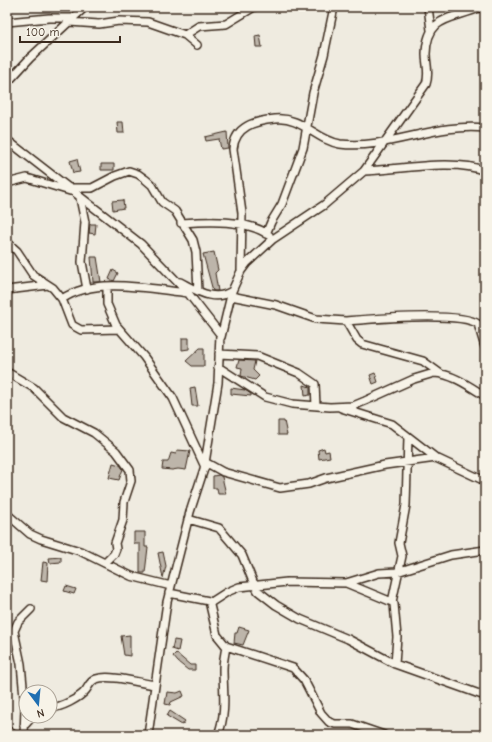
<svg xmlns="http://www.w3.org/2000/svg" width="492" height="742" font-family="'Comic Neue',sans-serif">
	<rect width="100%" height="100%" fill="#efebe0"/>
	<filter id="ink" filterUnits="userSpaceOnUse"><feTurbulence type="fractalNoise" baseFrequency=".025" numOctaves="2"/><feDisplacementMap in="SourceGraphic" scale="8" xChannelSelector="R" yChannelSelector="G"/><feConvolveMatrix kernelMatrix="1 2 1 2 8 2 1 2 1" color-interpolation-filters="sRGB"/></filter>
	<g filter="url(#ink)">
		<path fill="#bdb5aa" stroke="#3b2a1e" d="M260 35 262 47H256L255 36Z
			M117 122H123L124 133H118Z
			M227 132 228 148 221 149 219 139 206 141 205 137Z
			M77 159 80 172 73 173 70 161Z
			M101 164H114V170H101Z
			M123 200 124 208 113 210 112 201Z
			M90 224H96L95 234 89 233Z
			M214 252 218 270 215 273 218 291H213L203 254Z
			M91 257H97L101 282H93Z
			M113 270 118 273 114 281 109 279Z
			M182 338H189V349L182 350Z
			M200 348H204V366H192L186 361Z
			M239 360 255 361 253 370 259 376 255 380 241 376 242 368 237 367Z
			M375 373 378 382 373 384 370 375Z
			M304 385 310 387V395L305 396Z
			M195 387 198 406H192L190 388Z
			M231 388 245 390 251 394V396L231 394Z
			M278 421H284L287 435H278Z
			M324 448 325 452 329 451 330 457 319 459 318 450Z
			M177 450 190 451 186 470 178 469 172 470 162 469 163 462H168L171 453 176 454Z
			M113 463 120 465 123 469 119 480 109 478Z
			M219 475 222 477 226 494H218L217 488H213V476Z
			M134 532H145V547H148L145 573H140V544H134Z
			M163 552 166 566 163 578 158 553Z
			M61 557V562L50 563 49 558Z
			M43 562 48 563 47 581 41 580Z
			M66 586 76 589 74 594 64 591Z
			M239 627 249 630 243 645 234 643 235 633H237Z
			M130 635V656L124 655 121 636Z
			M174 640 180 641 178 651 172 649Z
			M176 653 190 665H195V670H188L178 662 173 656Z
			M182 691 184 696 171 702 170 705 165 704 167 692 177 693Z
			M170 711 185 721 182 725 167 716Z"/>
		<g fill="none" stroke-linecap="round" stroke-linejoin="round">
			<defs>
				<path id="minor" d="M428 7 431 30
					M7 22 49 18H73
					M69 22 99 24 119 21 148 22 185 35 197 45
					M185 35 199 26 226 24 254 7
					M7 83 30 58 85 7
					M7 140 141 244 188 293 220 334 218 383 204 469 190 512 167 602 148 735
					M364 171C396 170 456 158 485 171
					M7 183 27 178 70 191
					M69 188H92L115 176 129 171 138 174 145 179 152 185 162 202 175 211 193 240 196 252 198 291
					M80 198 85 222 82 262 87 289
					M181 223C208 221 246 219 269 235
					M266 234 271 222 282 204 303 148 313 93 324 55 334 7
					M7 242 17 251 33 275 53 288 62 299 72 325 81 330 119 329
					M241 271 242 213 233 149C235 126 255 121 275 119 301 116 316 140 340 144 388 150 437 122 485 128
					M180 282C196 290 214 303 232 291
					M107 287V304L116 325 144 357 173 398 205 467
					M7 290 48 285
					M231 296 276 305 316 319 346 321 357 340 362 344 423 361 441 374
					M62 299C96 276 150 289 188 293
					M346 321C370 319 461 311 478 324L485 347
					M221 337 232 291 241 271 247 263 273 239 324 205 364 171 426 84C430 73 426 65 426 54 427 14 453 20 481 7
					M219 354 257 356 299 373 315 384 316 406
					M218 367 265 397 292 404 330 407 353 406 365 401 414 379 434 373C453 374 469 386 485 396
					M7 372 34 388 63 417 94 433 116 451 130 470 131 481 124 502 123 520 115 543 116 549 114 554 105 563
					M341 408 392 424 436 458 485 481
					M205 462 223 472 280 488 309 484 326 478 385 465 436 458
					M7 514 30 534 41 539 80 551 131 576 171 586
					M188 519 219 528 242 555 254 584 258 591 276 605 300 619 348 639 395 664 485 696
					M346 583 379 573 397 572 451 555 485 550
					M169 593 209 601 217 635 226 646 293 668 304 680 321 713 329 722 335 724H352L384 735
					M392 602 402 556 399 543 406 505 408 437
					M210 603 227 592 239 587 287 582 346 583 392 602 394 604 397 637 395 664
					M50 708C60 708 80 698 86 690 89 686 90 681 96 679 110 674 140 683 155 685
					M24 726 33 716
					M7 730 14 735
					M24 735 25 708 21 664 14 631 18 622 31 609
					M218 735C227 712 223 692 223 669 223 661 225 654 226 646"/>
			</defs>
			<use href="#minor" stroke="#3b2a1e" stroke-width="10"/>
			<use href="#minor" stroke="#f7f3e8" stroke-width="7"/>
		</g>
	</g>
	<rect width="492" height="742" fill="none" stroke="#f7f3e8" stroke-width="24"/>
	<rect x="12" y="12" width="468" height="718" fill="none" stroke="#3b2a1e" stroke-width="1.5" filter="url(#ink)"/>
	<g transform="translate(38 704) rotate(164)"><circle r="19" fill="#f7f3e8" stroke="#aca397"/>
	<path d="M0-3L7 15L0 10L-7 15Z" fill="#1f6fb2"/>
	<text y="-6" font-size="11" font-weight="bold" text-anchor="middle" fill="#3b2a1e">N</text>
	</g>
	<path d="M20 36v6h100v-6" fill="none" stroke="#3b2a1e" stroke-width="2"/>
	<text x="26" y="36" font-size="12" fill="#3b2a1e" stroke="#f7f3e8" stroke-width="3" paint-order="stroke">100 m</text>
</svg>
